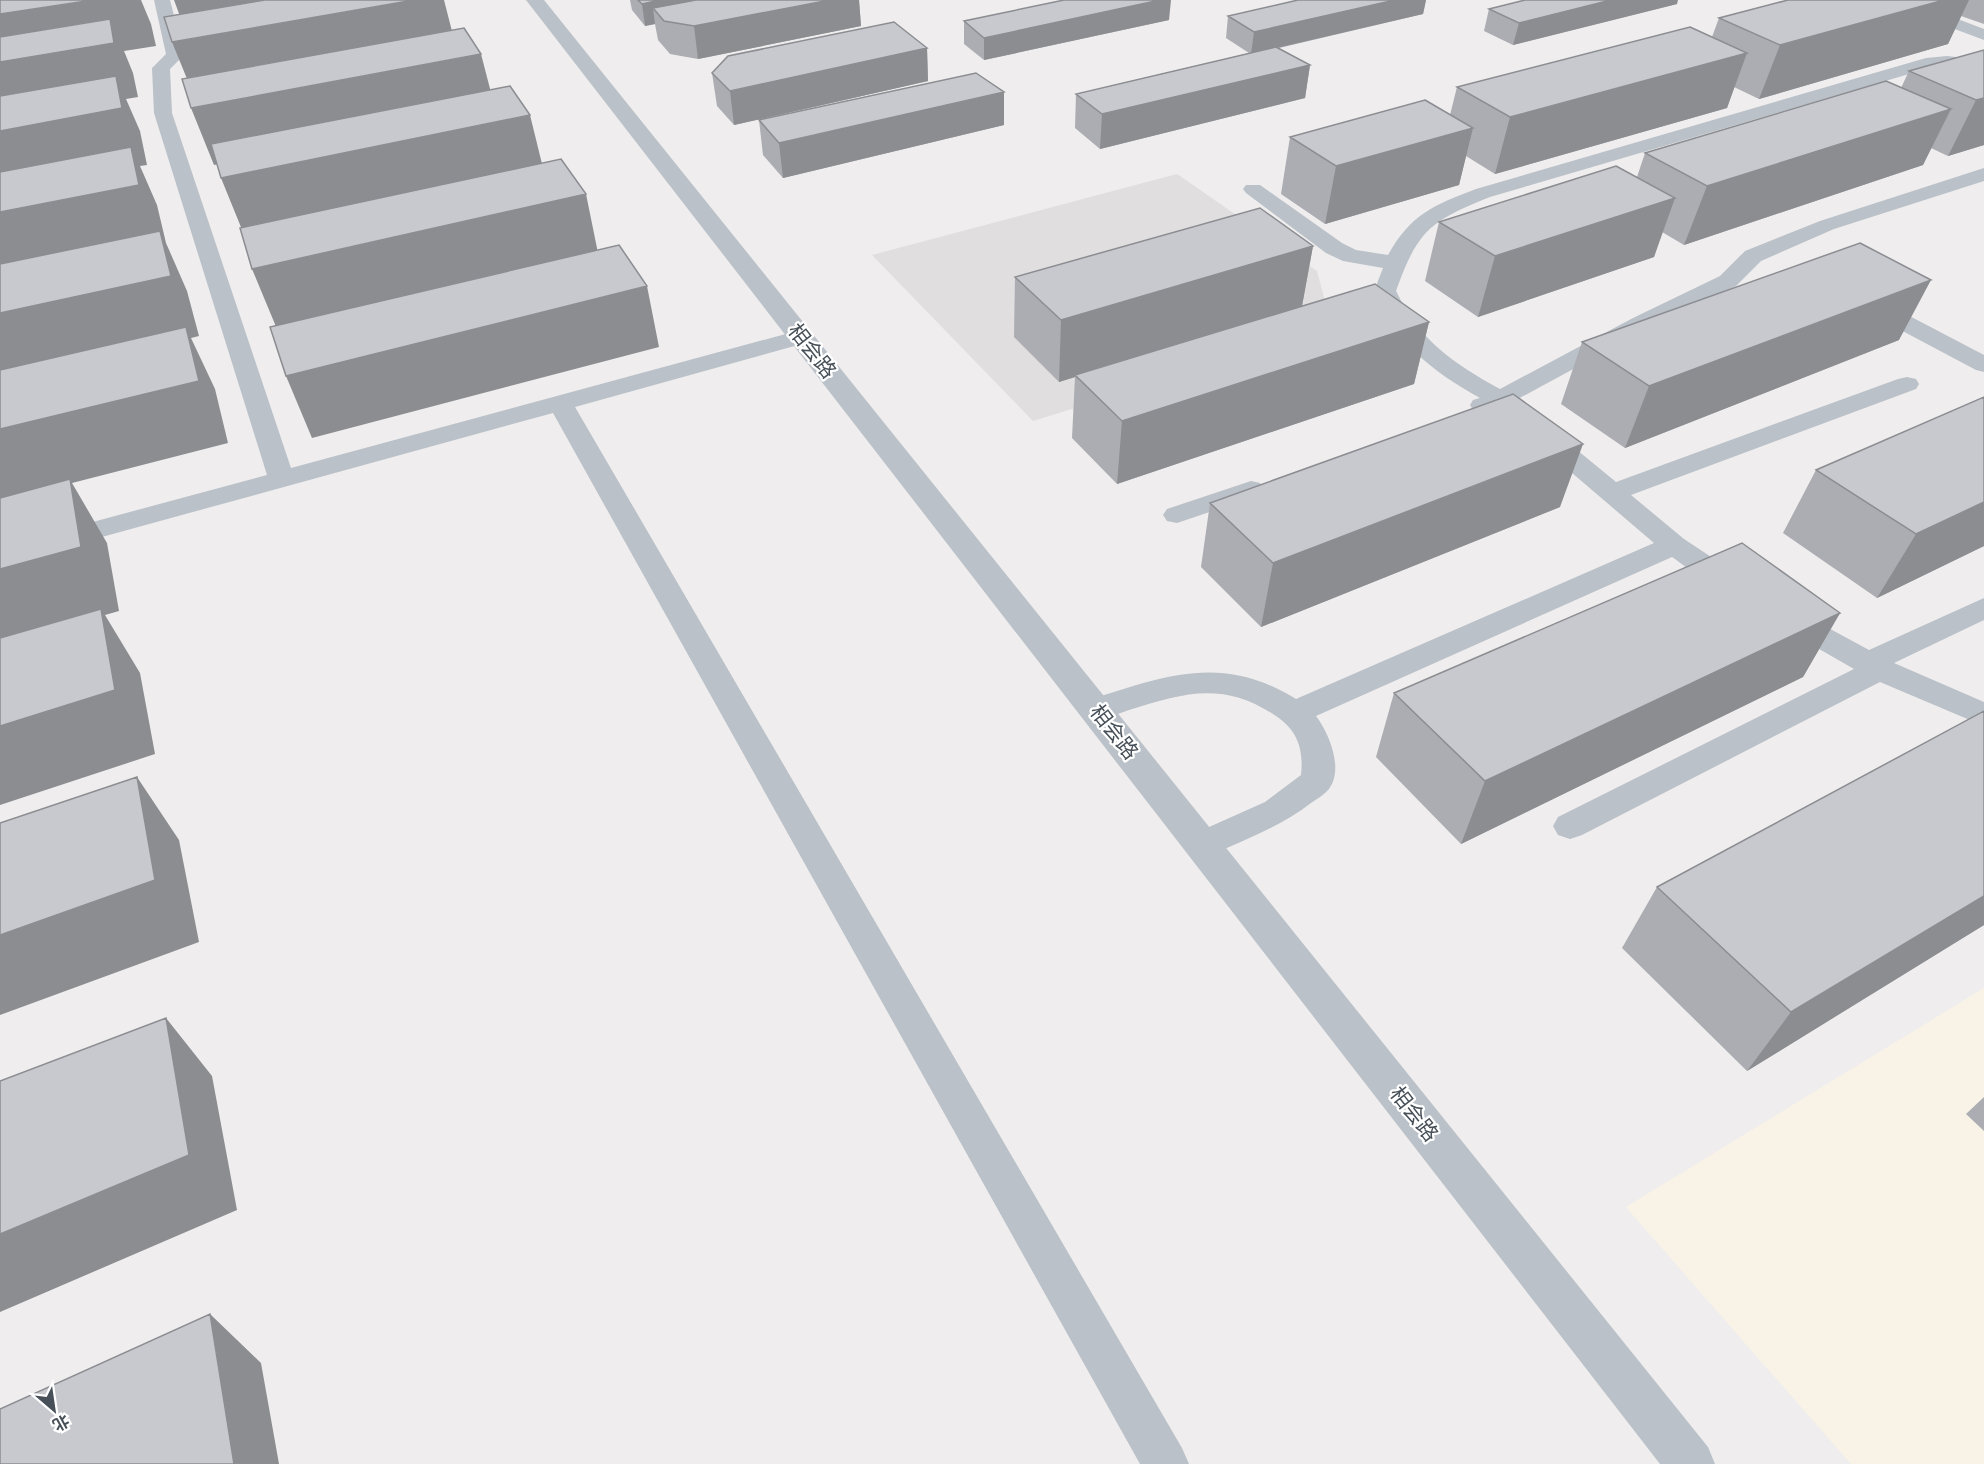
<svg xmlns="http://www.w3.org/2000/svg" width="1984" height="1464" font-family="Jost,'Noto Sans SC',sans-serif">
	<rect width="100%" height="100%" fill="#efeded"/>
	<path fill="#f9f3e7" d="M1984 988V1464H1851L1626 1207Z"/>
	<path fill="#e0dede" d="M1177 174 1317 271 1332 328 1033 421 872 255Z"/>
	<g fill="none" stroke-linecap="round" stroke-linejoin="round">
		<path fill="#bac1c8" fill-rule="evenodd" d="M154 0H170L184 55 170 69 172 113 291 468 793 332 801 330 809 332 813 337 809 342 575 407 1182 1448 1189 1464H1140L553 413 0 565V547L267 475 154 113 152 68 166 54Z
			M1918 4 1984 29V40L1912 13 1910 9 1912 5Z
			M1947 56 1984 60V70L1933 67 1490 197C1431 221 1418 229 1396 291 1420 341 1453 363 1500 389L1633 318 1720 276 1745 251 1820 221 1984 168V181L1834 229 1761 261 1736 286 1649 328 1516 400 1616 482 1898 379 1907 377 1916 379 1919 384 1916 389 1631 495 1684 539 1743 578 1747 585 1743 592C1718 598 1692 570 1672 557L1316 716C1329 733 1344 769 1329 789 1325 794 1317 799 1311 803 1281 826 1247 839 1213 854L1201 858 1189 854 1184 845 1189 836 1265 802 1301 775C1304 748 1297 729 1273 714 1222 681 1183 693 1129 710 1114 715 1100 722 1085 717L1080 709 1085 701C1163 677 1220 652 1296 699L1654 543 1496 408 1482 412 1473 410 1470 405 1473 400 1480 398C1430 370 1398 344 1374 291L1383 268 1343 261 1326 253 1246 193 1243 189 1246 185H1260L1342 243 1356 250 1388 255C1411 214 1434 205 1476 189L1926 58Z
			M1871 298 1879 300 1984 355V372L1976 370 1863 310 1860 305 1863 300Z
			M1251 481 1260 483 1264 489 1260 495 1177 523 1167 521 1163 515 1167 509Z
			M1984 598V620L1894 663 1984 702V726L1880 682 1582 835 1570 839 1558 835 1553 826 1558 817 1854 669 1779 626 1774 619 1779 612 1789 609 1799 612 1869 650Z"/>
		<path fill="#bac1c8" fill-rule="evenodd" d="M526 0H544L1708 1447 1715 1464H1660Z"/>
	</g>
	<path fill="#abadb2" d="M630 0H859L861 26 698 59 670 54 658 40 655 24 645 26 632 10Z
		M1298 0H1426L1423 14 1279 48 1310 65 1305 98 1100 149 1075 128 1076 94 1249 53 1226 38 1228 16Z
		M1788 0H1984V24L1961 16 1948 44 1759 99 1734 87 1727 108 1495 174 1466 156 1459 185 1325 224 1281 194 1290 137 1450 115 1457 87 1712 37 1719 18Z
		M1677 4 1513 45 1484 31 1489 9Z
		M1169 20 984 60 964 44V21Z
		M927 48 928 81 734 125 717 106 712 73Z
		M1984 50V145L1948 156 1931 148 1923 165 1684 245 1662 232 1654 257 1478 317 1425 281 1439 222 1637 177 1645 153 1901 88 1909 71Z
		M1004 92V125L783 178 763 155 759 120Z
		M1313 246 1302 306 1429 322 1414 384 1117 484 1072 438 1075 377 1059 382 1014 337 1015 277Z
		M1899 340 1625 448 1561 404 1582 342Z
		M1816 470 1984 546 1877 598 1783 533Z
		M1210 503 1560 507 1261 627 1201 567Z
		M1840 613 1803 677 1461 844 1376 757 1394 693Z
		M1984 711V925L1747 1071 1622 948 1657 887Z
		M1984 1097V1131L1966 1114Z"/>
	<path fill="#8b8d91" d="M93 0H141L151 24 156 46 124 51 133 73 138 97 126 99 140 131 147 165 140 166 157 205 166 243 187 291 199 336 191 338 215 389 228 443 72 483 107 543 119 611 105 615 140 673 155 754 0 805V14Z
		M174 0H355L188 38Z
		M414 0H444L456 47 194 96 172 42Z
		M660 0H774L665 22 653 8 655 24 645 26 642 4Z
		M830 0H859L861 26 698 59 694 26Z
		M1160 0H1171L1169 20 984 60V38Z
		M1395 0H1426L1423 14 1251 54 1254 32Z
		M1611 0H1678L1677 4 1513 45 1519 23Z
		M1944 0H1969L1948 44 1759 99 1780 45Z
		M927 48 928 81 734 125 730 91Z
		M1747 53 1727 108 1495 174 1510 117Z
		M481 54 495 108 214 165 191 108Z
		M1310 65 1305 98 1100 149 1102 114Z
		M1004 92V125L783 178 779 143Z
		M1984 98V145L1948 156 1976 100Z
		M1951 109 1923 165 1684 245 1707 186Z
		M530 115 544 172 245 237 221 178Z
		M1473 128 1459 185 1325 224 1336 166Z
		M586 194 598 253 277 329 252 269Z
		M1675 198 1654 257 1478 317 1495 256Z
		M1313 246 1302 306 1075 375V377L1059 382 1061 320Z
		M1931 280 1899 340 1625 448 1649 386Z
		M647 286 659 347 312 438 286 376Z
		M1429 322 1414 384 1117 484 1122 421Z
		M1583 444 1560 507 1261 627 1273 563Z
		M1984 502V546L1877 598 1916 534Z
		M1840 613 1803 677 1461 844 1485 781Z
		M137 777 179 840 199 942 0 1015V935Z
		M1984 896V925L1747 1071 1791 1012Z
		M166 1018 212 1076 237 1210 0 1312V1234Z
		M210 1314 261 1363 279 1464H234Z"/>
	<path fill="#c7c9cf" stroke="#8b8d91" stroke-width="1.5" d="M0 0H93L0 14Z
		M265 0H414L172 42 164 17Z
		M638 0H660L642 4Z
		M696 0H830L694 26 664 21 653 8Z
		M1064 0H1160L984 38 964 21Z
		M1298 0H1395L1254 32 1228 16Z
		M1525 0H1611L1519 23 1489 9Z
		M1788 0H1944L1780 45 1719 18Z
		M110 19 114 43 0 62V37Z
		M894 22 927 48 730 91 712 73 728 56Z
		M1690 27 1747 53 1510 117 1457 87Z
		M464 28 481 54 191 108 182 79Z
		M1276 47 1310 65 1102 114 1076 94Z
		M1984 50V98L1976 100 1909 71Z
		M976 73 1004 92 779 143 759 120Z
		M116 76 122 108 0 131V96Z
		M1886 81 1951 109 1707 186 1645 153Z
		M510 86 530 115 221 178 211 144Z
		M1425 100 1473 128 1336 166 1290 137Z
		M131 147 139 185 0 212V172Z
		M561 159 586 194 252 269 240 228Z
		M1616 166 1675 198 1495 256 1439 222Z
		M1260 208 1313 246 1061 320 1015 277Z
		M160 231 171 276 0 313V264Z
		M1860 243 1931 280 1649 386 1582 342Z
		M619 245 647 286 286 376 270 327Z
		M1375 284 1429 322 1122 421 1075 375Z
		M186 327 199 381 0 429V370Z
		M1513 394 1583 444 1273 563 1210 503Z
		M1984 397V502L1916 534 1816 470Z
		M70 479 81 547 0 569V498Z
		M1742 543 1840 613 1485 781 1394 693Z
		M101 609 115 690 0 726V638Z
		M1984 711V896L1791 1012 1657 887Z
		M137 777 155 880 0 935V823Z
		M166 1018 189 1155 0 1234V1081Z
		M210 1314 234 1464H0V1409Z"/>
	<g text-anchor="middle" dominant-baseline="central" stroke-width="4.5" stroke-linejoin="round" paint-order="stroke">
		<g font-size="21" fill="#475058" stroke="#fff">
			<text transform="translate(812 351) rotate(52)">相会路</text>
			<text transform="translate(1114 732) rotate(52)">相会路</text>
			<text transform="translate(1414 1114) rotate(52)">相会路</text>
		</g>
	</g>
	<g transform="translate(54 1410) rotate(151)" stroke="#ffffff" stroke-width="4.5" paint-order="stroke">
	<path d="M0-4.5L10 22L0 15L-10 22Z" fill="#475058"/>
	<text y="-9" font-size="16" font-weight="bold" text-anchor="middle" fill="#475058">北</text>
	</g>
</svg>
